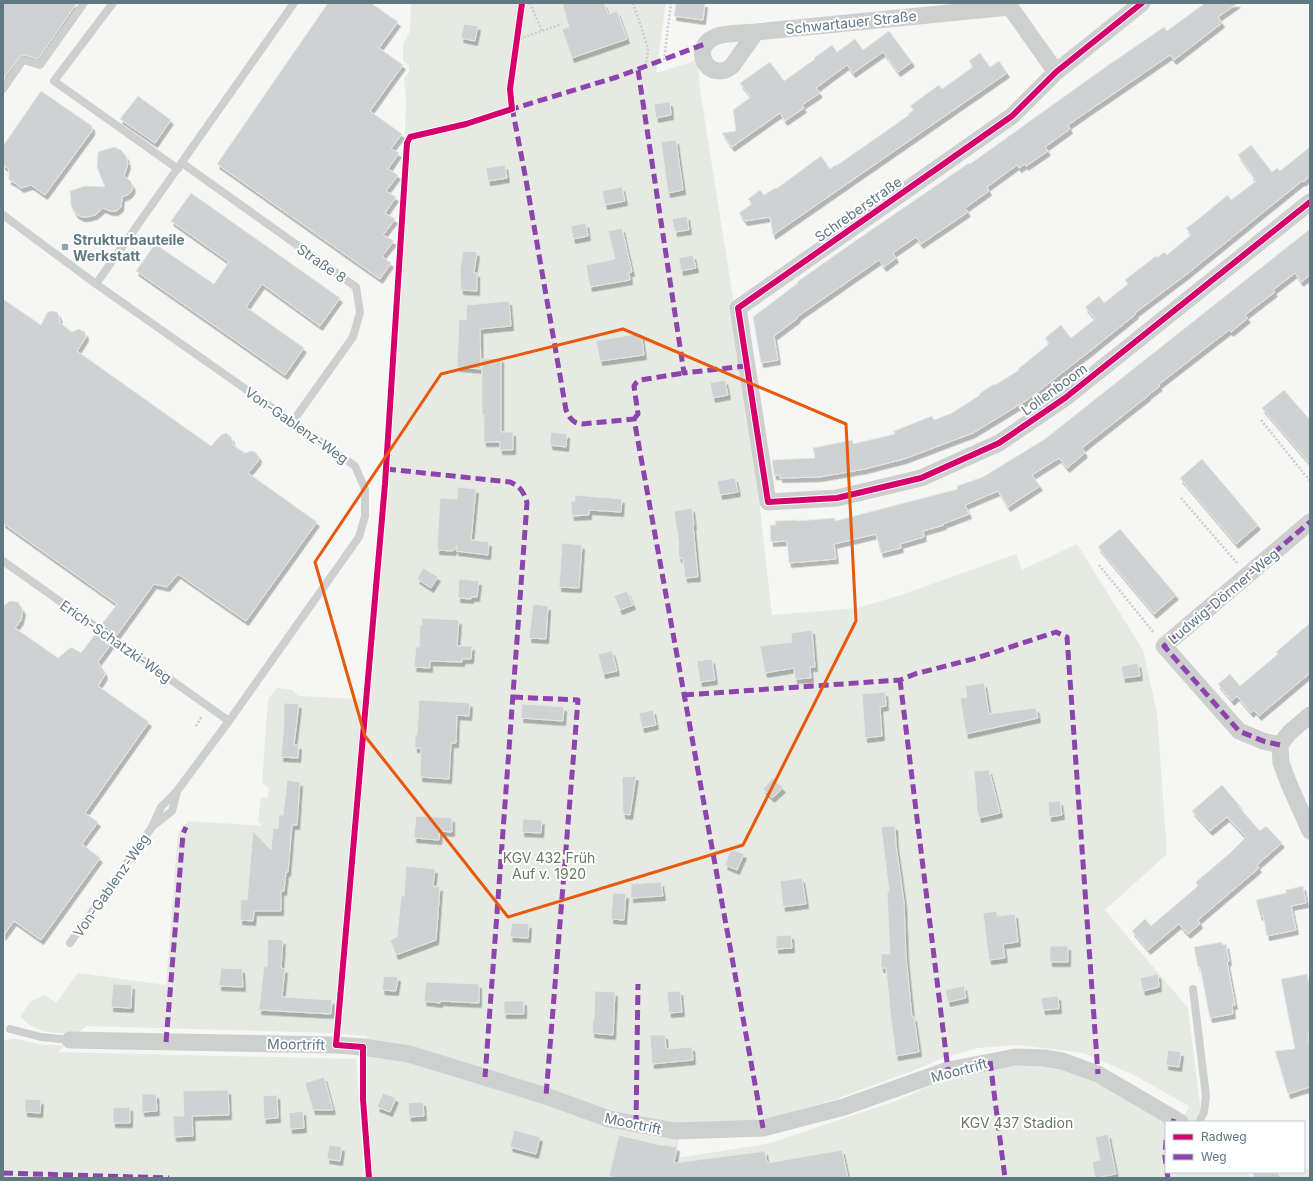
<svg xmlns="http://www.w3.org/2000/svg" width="1313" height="1181" font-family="Inter,sans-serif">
	<defs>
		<filter id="shadow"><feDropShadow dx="2.5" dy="4.5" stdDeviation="0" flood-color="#0004"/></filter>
	</defs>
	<rect width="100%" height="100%" fill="#f6f6f5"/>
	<path fill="#e7eae3" d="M411 3H666L656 73 698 60 700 90 744 367 772 615 857 608 898 596 1016 554 1022 570 1077 544 1143 650 1157 713 1167 854 1105 910 1188 1008 1200 1105V1110L1194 1122H1190L1183 1118 1189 1106 1132 1074 1083 1053 1018 1045 977 1048 940 1059 920 1068 836 1099 771 1118 702 1126 681 1125 676 1158 767 1144 896 1101 950 1077 994 1068 1032 1065 1059 1067 1087 1077 1166 1122V1172H1246L1256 1178H373L366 1100 365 1060 367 1036 331 1033 86 1026 76 1035C56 1033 33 1033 20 1016L31 1001 45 995 56 1003 78 973 166 985 178 833 188 821 262 826 258 821 261 798 268 797 269 788 262 783 268 699 277 688 293 690 298 696 362 699 381 490 403 146 405 133 406 98 404 79 409 72V66L403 61V45L410 31Z
		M17 1039 43 1045H65L58 1052 356 1059 364 1178H3V1040Z
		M1304 1168 1310 1170V1178H1282L1272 1172H1304Z"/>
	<path fill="#cfd2d2" stroke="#e6e6e4" filter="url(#shadow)" d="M3 3H77L38 59 25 55H21L3 79Z
		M328 3H371L398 22 379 48 403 65 370 111 402 134 391 149 399 153 388 169 398 175 386 191 396 197 385 213 395 219 383 235 394 241 382 256 391 263 380 279 217 164Z
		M562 3H604L608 14 617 11 627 39 572 58 562 29 569 27Z
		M676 3H705L703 20 674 16Z
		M1205 3H1238L1218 17 1222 23 1174 60 1170 55 1068 125 1070 129 1045 147 1048 151 1026 166 1025 164 1019 168 1017 165 987 187 989 191 965 208 968 212 921 244 916 237 893 253 896 258 884 267 879 260 797 317 798 318 774 336 778 360 761 363 753 317 798 283 797 282 848 246 969 163 970 164 1107 66 1164 27 1167 31Z
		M464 24 478 26 475 41 461 38Z
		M889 31 912 62 898 72 883 52 853 73 847 65 816 88 820 93 802 105 804 108 785 121 780 113 732 147 722 133 736 131 733 110 751 97 740 83 770 62 784 81 815 59 814 58 832 45 837 52 855 39 863 50Z
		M980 53 990 67 999 61 1007 73 773 235 770 217 745 221 739 213 752 204 748 199 760 190 764 195 775 188 776 189 821 156 830 169 835 165 836 166 909 115 908 114 914 110 910 106 939 85 942 89 973 67 969 61Z
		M41 91 92 126V131L45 195 31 185 21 188 15 183 9 180V169L3 165V146Z
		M138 96 171 120 155 143 120 119Z
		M670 102 671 115 656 118 654 104Z
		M676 140 683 190 668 193 661 142Z
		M1251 145 1272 172 1277 168 1280 171 1310 147V176L1303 182 1302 181 1187 274 1135 313 1136 314 1094 348 1027 400 973 433 904 459 865 469 819 477 780 478V475H774L772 460 815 458 813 448 852 440 853 444 895 434 894 431 932 416 934 420 952 413 980 395 979 394 994 384 995 385 1019 370 1018 369 1049 344 1045 338 1061 325 1071 338 1095 319 1085 307 1099 296 1104 303 1128 284 1125 280 1156 256 1157 258 1164 252 1167 255 1191 235 1186 228 1196 221 1228 195 1231 200 1256 181 1251 175 1252 174 1238 155Z
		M114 147 121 150 126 156 128 164 124 175 131 182 133 187 132 190 129 194 122 197 121 207 116 211H110L103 208 95 215 87 217H82L76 214 71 206 70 191 85 186 105 187 97 167 98 152Z
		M505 165 507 178 488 181 486 168Z
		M622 187 625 201 605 205 602 191Z
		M191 193 340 298 320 326 262 284 246 307 304 348 285 375 136 271 155 244 214 284 229 262 171 221Z
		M687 216 689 230 675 232 672 219Z
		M586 223 588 236 573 239 571 226Z
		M622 228 632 272H629L630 280 590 287 586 265 615 259 608 231Z
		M1310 229V275L1301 282 1295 273 1273 290 1275 292 1245 315 1248 318 1231 332 1229 330 1207 347 1158 385 1160 386 1148 395V396L1082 448 1085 453 1067 468 1059 458 1032 475 1040 486 1008 507 998 491 965 505 969 514 943 524 944 525 923 531 924 537 900 544 901 548 881 553 876 534 834 544 836 559 789 563 787 541 771 542 770 525H776L775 521 797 520V521L835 518V521L958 489 957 486 983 477 1045 439Z
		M463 251 477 252 474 273H477V291L461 290 460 270Z
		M693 255 696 268 681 271 679 258Z
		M3 299 41 325 47 313 51 311 57 312 59 316 60 323 72 332 79 329 85 332 86 337 77 351 211 446 221 435 226 433 231 437 233 445 245 453 252 451 255 452 259 457 258 461 248 473 317 522 246 621 178 574 167 587 154 584 117 635 102 624 117 604 3 523Z
		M509 301 511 326 480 329 481 369 457 367 459 319 466 320 467 305Z
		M641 333 644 355 600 361 596 341Z
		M501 358V432H513V450H500V442H484V415H482V359Z
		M725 380 728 395 713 398 710 383Z
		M1284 390 1310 420V464L1262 408Z
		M551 432 567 434 566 447 550 445Z
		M1202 459 1258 525 1236 544 1180 478Z
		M735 478 738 492 720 495 717 481Z
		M458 487 476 489 471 540 489 542 488 555 456 551 457 545 453 551 437 550 440 498 457 499Z
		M575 495 622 499 621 512 589 510V515L572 516 571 502 575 501Z
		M692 508 694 525H693L698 577 685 578 683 558H679L678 544H679L674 511Z
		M1120 529 1176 595 1154 614 1098 547Z
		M562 543 582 545 579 588 559 587Z
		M423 568 438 577 431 588 417 579Z
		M459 579 479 581 477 597H471V599L458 598Z
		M627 591 633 605 620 610 614 596Z
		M10 601 18 602 23 610 21 620 15 628 58 658 70 648H73L81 653 96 633 111 644 98 662 104 671 105 675 98 686 149 722 85 813 98 822 82 844 100 858 41 940 14 921 3 936V606Z
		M533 604 548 606 546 639 529 638Z
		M422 618 459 620 457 646H472L471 659H462V662L430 661V668L414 667 416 647H419L420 625H422Z
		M1310 623V673L1259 716 1254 710 1251 713 1237 696 1232 701 1218 684 1230 674 1240 686 1278 654 1276 652Z
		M812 630 815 667H810L811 678 795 679 794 668 765 673 760 646 792 642 791 633Z
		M612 651 617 671 603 674 598 654Z
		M712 659 715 680 700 682 697 661Z
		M1138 663 1140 676 1123 678 1121 666Z
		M984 683 989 714 1036 708 1038 718 966 734 960 698 967 697 965 686Z
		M885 692 886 706 880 707 882 736 865 738 862 694Z
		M419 700 470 703 469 716 457 715 456 743H451L449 779 420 777 421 748H415V735H417Z
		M284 703 299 704 294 745H299L298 758 281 757 284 724Z
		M522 704 564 707 563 721 521 718Z
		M653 710 656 725 642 728 639 713Z
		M989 770 1000 813 979 818 976 805H977L974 771Z
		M636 776 630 815 623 814 622 777Z
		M773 778 783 788 772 798 763 789Z
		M287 780 300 782 297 825H292L288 872H286L284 891H281V911H254L253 921 240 920 241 899 247 900 253 831 271 850 273 828 278 829 279 815H283Z
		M1222 785 1240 806 1239 807 1260 831 1266 826 1282 843 1257 865 1259 868 1198 920 1200 924 1188 934 1179 924 1148 950 1132 931 1145 919 1151 926 1198 886 1196 882 1229 854 1246 837 1227 817 1210 831 1192 811Z
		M1060 801 1062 815 1049 817 1048 802Z
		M416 816 452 818V832L440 831 439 840 414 838Z
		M523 819 542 820 541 833 522 832Z
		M895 826 896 845 904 902 906 956 912 1017H914L919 1052 896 1056 891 1020 886 968H881V954H890L887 892 889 891 881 827Z
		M731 849 744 854 737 870 725 865Z
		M406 866 435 869 433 886 440 887 436 940 396 955 390 940 397 937 401 896H404Z
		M802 878 806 904 783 907 780 881Z
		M661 882 663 896 631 898V884Z
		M1303 886 1306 903 1291 906 1296 930 1267 936 1263 915 1260 916 1256 900 1286 893V890Z
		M613 893 626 894 624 920 611 919Z
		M997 911V916L1015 914 1018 942 1003 944 1005 958 989 960 983 913Z
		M512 923 529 924 528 938 510 937Z
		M791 935 792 948 776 949V936Z
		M268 939 283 940 281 968 285 969 282 997 332 1000 331 1014 259 1010 264 966 267 967Z
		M1222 942V945L1226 944 1229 961 1227 962 1235 1005H1232L1233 1014 1210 1018 1200 967H1198L1194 947Z
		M1050 946H1068V962H1050Z
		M221 968 242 969 243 987 219 986Z
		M1158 974 1159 987 1143 991 1140 978Z
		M1307 974 1310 988V1033H1308L1310 1053V1087L1288 1094 1275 1051 1295 1049 1281 979Z
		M384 976 398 977 396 991 382 990Z
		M426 982 479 984V1003L440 1001V1003L424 1001Z
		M113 984 132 985 131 1008 111 1007Z
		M964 986 966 998 948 1002 945 990Z
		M595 991 615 992 613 1035 592 1033 593 1019H594Z
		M680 991 682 1012 669 1013 667 992Z
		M1058 996 1059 1009 1043 1010 1041 998Z
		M504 1001H524V1014H504Z
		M650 1035H665L666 1049 692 1047 693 1060 652 1064Z
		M1168 1050 1181 1052 1179 1067 1166 1065Z
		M324 1077 333 1110H313L305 1083Z
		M228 1090 229 1115 192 1116 193 1136 174 1137 173 1116H184L183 1091Z
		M383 1093 396 1098 390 1112 377 1107Z
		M142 1094H156L157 1111 142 1112Z
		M277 1095 278 1118 264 1119 263 1096Z
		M25 1099 41 1100 40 1113 25 1112Z
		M423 1102 424 1116 409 1117 408 1103Z
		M130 1107V1123H113V1108Z
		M303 1111 304 1128 290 1129 289 1113Z
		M514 1130 540 1137 536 1154 510 1147Z
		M1108 1134 1116 1174 1095 1178 1092 1162 1100 1160 1095 1137Z
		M619 1135 664 1146V1145L677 1147 674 1163 765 1151 767 1163 842 1150 848 1178H617L609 1176Z
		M329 1145 342 1147 340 1161 327 1159Z"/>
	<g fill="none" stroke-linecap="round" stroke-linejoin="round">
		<path stroke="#cccdce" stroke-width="2.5" stroke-dasharray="2 2" stroke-linecap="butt" d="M530 3 542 31
			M633 3 648 48 646 67
			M516 40 562 24
			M664 60 671 3
			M1261 420 1310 481
			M1181 498 1237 563
			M1099 565 1154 633
			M196 726 202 716"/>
		<path stroke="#ced0d0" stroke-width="8" d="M113 3 54 81 178 169
			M3 89 23 60 40 65 84 3
			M182 163 356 287 360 312 353 337 293 421
			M3 215 96 284 355 466 365 489V516L359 537 229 721 177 791 161 807 152 827 70 943
			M96 284 294 3
			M3 561 229 721
			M154 825 172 811 177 792
			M1193 989 1206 1096 1204 1112 1199 1122
			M10 1029 41 1037 70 1040"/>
		<path stroke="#ced0d0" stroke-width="17" d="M1142 3 1056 72 1012 116 738 308 768 502 837 498 921 478 999 443 1065 398 1310 202
			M756 32 1010 7 1056 72
			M756 32 732 66C710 84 688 49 715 37 725 33 744 33 756 32Z
			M1280 745 1263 741 1239 731 1164 646 1310 522
			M1280 745 1281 763 1289 784 1310 831
			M1280 745 1289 733 1310 715
			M70 1040 336 1045 363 1047 409 1054 546 1096 609 1119 676 1131 763 1128 844 1107 948 1070 1016 1057 1044 1058 1062 1061 1098 1074 1180 1122
			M1261 1172 1271 1178"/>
		<path stroke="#8e44ad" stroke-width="5" stroke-dasharray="10 5" stroke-linecap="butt" d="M638 70 684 373 746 366
			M512 107 526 180 566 410C570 419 573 423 582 424L634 419 763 1128
			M509 110 617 77 705 44
			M634 419 638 414 634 386 636 383 640 380 684 373
			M386 469 510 482C521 487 524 492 527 503L485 1077
			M900 680 948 1070
			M684 695 900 680 915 674 977 658 1056 632 1067 637 1098 1074
			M513 697 578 700 546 1096
			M1280 745 1263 741 1239 731 1164 646 1310 522
			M166 1042 183 834 186 827
			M990 1061 1005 1178
			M1173 1122 1174 1119
			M636 1125 638 984
			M1166 1140 1165 1157 1166 1164
			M1167 1172 1168 1178
			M3 1173 169 1178"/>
		<defs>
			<path id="cycleway" d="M1142 3 1056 72 1012 116 738 308 768 502 837 498 921 478 999 443 1065 398 1310 202
				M369 1178 363 1099V1047L336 1045 385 484 407 143 410 137 466 124 512 109 510 89 522 3"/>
		</defs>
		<use href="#cycleway" stroke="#fff" stroke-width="8"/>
		<use href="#cycleway" stroke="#d6006c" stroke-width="6"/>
	</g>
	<path fill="none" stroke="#e8590c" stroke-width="3" stroke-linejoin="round" d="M623 329 846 424 856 621 743 845 508 917 365 736 315 562 441 374Z"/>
	<rect fill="#94a4aa" stroke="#fff" stroke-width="1.5" x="61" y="243" width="8" height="8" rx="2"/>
	<g text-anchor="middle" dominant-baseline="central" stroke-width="4" stroke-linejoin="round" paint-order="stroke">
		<g font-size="14" fill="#5f7882" stroke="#fff">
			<text transform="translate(851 22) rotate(-6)">Schwartauer Straße</text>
			<text transform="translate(858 209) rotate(-35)">Schreberstraße</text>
			<text transform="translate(322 263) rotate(35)">Straße 8</text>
			<text transform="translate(1054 389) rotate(-36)">Lollenboom</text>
			<text transform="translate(297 425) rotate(35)">Von-Gablenz-Weg</text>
			<text transform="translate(1223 596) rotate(-40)">Ludwig-Dörmer-Weg</text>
			<text transform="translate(116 641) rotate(35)">Erich-Schatzki-Weg</text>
			<text transform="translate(111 885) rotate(-55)">Von-Gablenz-Weg</text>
			<text transform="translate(296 1044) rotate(1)">Moortrift</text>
			<text transform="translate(959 1070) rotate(-15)">Moortrift</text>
			<text transform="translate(633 1123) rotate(12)">Moortrift</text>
		</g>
		<g font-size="14" font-weight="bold" fill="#5f7882" stroke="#fff" text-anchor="start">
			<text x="73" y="239">Strukturbauteile<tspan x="73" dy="16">Werkstatt</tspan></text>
		</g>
		<g font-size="14" fill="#67795f" stroke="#fff">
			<text x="549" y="857">KGV 432 Früh<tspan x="549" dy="16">Auf v. 1920</tspan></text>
			<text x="1017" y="1122">KGV 437 Stadion</text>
		</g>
	</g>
	<rect width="1313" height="1181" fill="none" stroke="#5f7882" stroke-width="8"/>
	<rect x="1165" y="1121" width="140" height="52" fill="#ffffff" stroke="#bfc9cd"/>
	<rect x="1173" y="1134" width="20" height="6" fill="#d6006c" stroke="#bfc9cd"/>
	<text x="1201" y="1141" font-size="12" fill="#5f7882">Radweg</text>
	<rect x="1173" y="1154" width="20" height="6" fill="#8e44ad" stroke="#bfc9cd"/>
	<text x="1201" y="1161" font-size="12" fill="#5f7882">Weg</text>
</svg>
